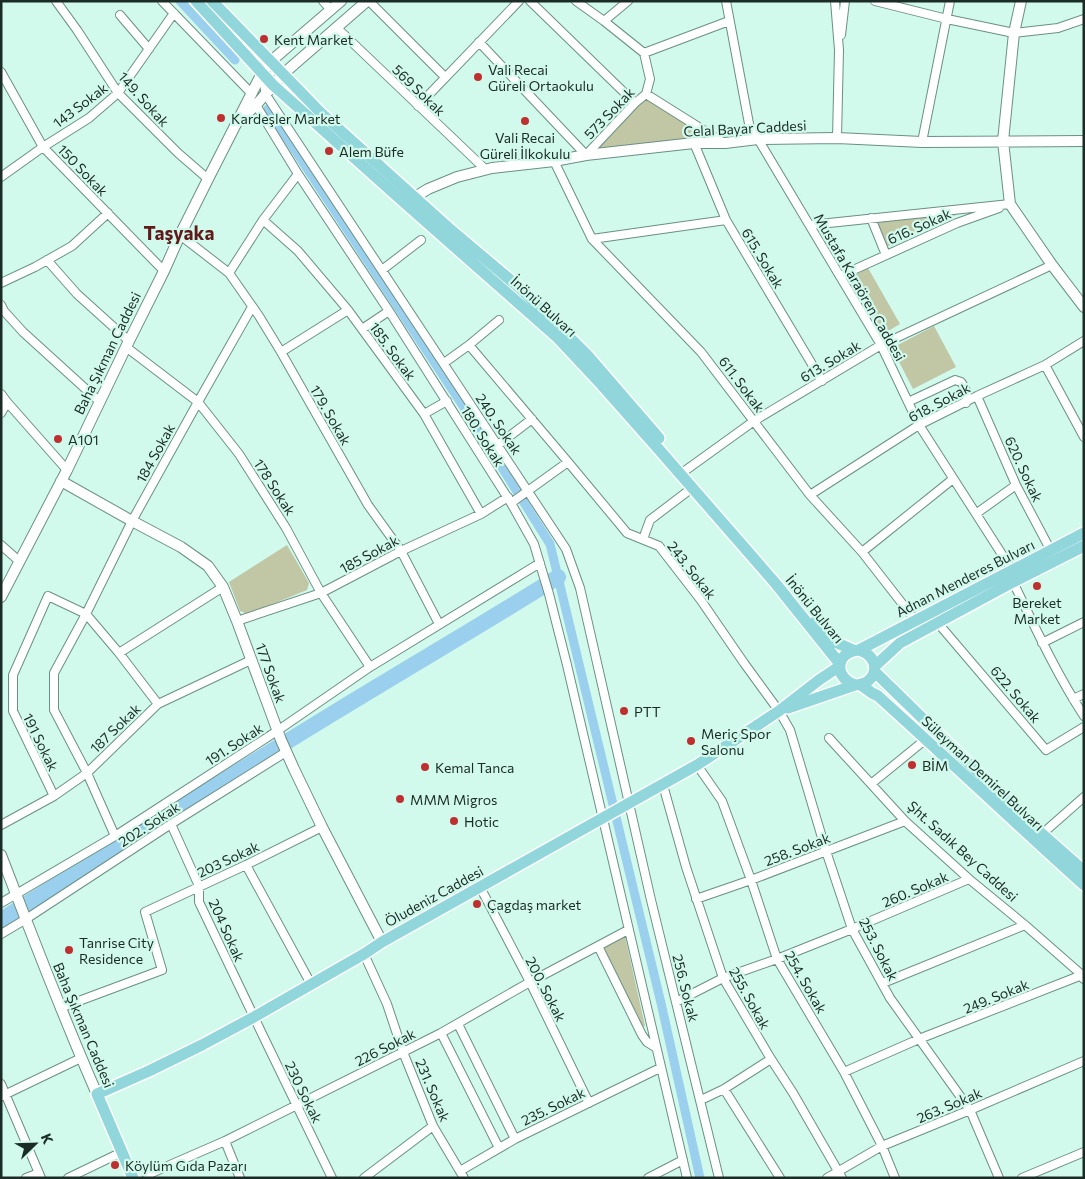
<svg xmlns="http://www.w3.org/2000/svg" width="1085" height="1179" font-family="Commissioner,sans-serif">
	<rect width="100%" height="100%" fill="#d1f9ec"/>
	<path fill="#c1c6a5" d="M646 94 725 143 586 155Z
		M958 214 886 247 875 221Z
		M868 268 900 324 883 334 850 278Z
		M934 326 956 367 913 389 892 348Z
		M287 545 309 583 307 590 248 614 240 611 229 582Z
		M625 936 645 1026 642 1027 604 947Z"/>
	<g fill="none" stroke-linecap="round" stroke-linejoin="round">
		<path stroke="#9ad0ed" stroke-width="9" d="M180 1 235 60
			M268 109 467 412 550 544 661 1003 700 1178"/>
		<path stroke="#9ad0ed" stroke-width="16" d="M1 920C111 850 221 782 332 714 407 668 483 624 558 577"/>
		<defs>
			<path id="street" d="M56 1 77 30 118 93 178 153 208 179
				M162 1 252 94
				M323 1 331 10
				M369 1 445 77
				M530 1 635 103
				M726 1 750 129 758 139 881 345 919 425 1012 570
				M835 1 839 50 837 138
				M875 1 947 19 1014 33 1058 28 1084 19
				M120 15 149 49
				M604 21 628 1
				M337 28 485 169
				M841 35 845 1
				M479 42 586 155 635 103 646 94 650 79 644 53 604 21 576 1
				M644 53 729 21
				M1 72 43 147 164 271
				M262 74 266 95 566 549 580 588 651 900 719 1178
				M646 94 724 143
				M256 105 298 174 389 311 511 503 534 544 549 594 567 665 687 1178
				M418 106 519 1
				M922 142 950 1
				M694 143 726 220 822 381
				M554 161 592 239 701 352 810 495 862 552 915 620
				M1 177 43 147 89 118 118 93 174 13
				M871 218 886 255
				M263 220 298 251 348 310 424 414 481 514
				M810 225 1010 204
				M180 235 229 273 259 316 281 352 368 505 401 551 439 624
				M592 239 726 220
				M47 260 77 294 129 341
				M382 270 421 240
				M229 273 263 220 298 174
				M840 276 957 223 999 208
				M1 283 35 267 72 246 108 213
				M1 305 4 311 23 332 100 402
				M362 329 389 311
				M469 345 568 462 627 533 659 546 700 599 744 663 779 711 790 730 826 851 852 929 890 998 970 1110 999 1178
				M126 347 198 402 239 454 286 528 321 593 370 667
				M281 352 348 310
				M444 363 469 345 499 320
				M1045 365 1084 437
				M1 394 7 402 67 470
				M977 396 1016 485 1051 551
				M908 402 955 380 961 382C966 389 968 394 966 403
				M1 413 7 402
				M424 414 447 401
				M498 445 532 419
				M686 470 754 421 881 345 1052 265
				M810 495 919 425 977 396 1045 365 1084 341
				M511 503 568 462
				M977 513 1016 485
				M643 539 650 520 692 488
				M1 545 19 561
				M862 552 953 479
				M1013 582C1035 627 1056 673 1084 716
				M237 621 321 593 401 551 481 514 508 497
				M937 622 1046 750 1084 727
				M1042 643 1084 622
				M119 653 223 587
				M1073 699 1084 694
				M829 738 905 821 969 879 1025 925 1082 975
				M697 765 722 801 751 880 777 959 844 1072 882 1146 895 1178
				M871 784 926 739
				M663 785 686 867 723 978 771 1059 793 1093 842 1178
				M54 796 13 711V675L48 596 86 614 119 653 158 704
				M171 824 199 886V902L265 1040 332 1178
				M1 825 54 796 87 773 158 704 251 660
				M1042 834 1084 797
				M115 836 87 773 54 710V673L86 614 132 521 198 402 252 307
				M246 865 311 984
				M480 887 530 982 589 1103
				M696 899 751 880 905 821
				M1 903 115 836 277 731 370 667 540 563
				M1 934 26 919 171 824 286 752
				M598 946 642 1035 647 1042 655 1047
				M364 954 387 1004 403 1052 433 1126 464 1178
				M883 983 1025 925
				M676 1002 723 978 777 959 852 929 969 879
				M60 1008 162 970 145 912 246 865 322 827
				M458 1024 515 1139
				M441 1033 499 1148
				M844 1072 919 1039 1082 975
				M1 1084 41 1178
				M724 1089 780 1178
				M2 1096 81 1058
				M701 1100 724 1089 771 1059
				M225 1141 240 1178
				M460 1171 515 1139 660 1068
				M147 1175 225 1141 441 1033 530 982 628 930
				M26 1178 39 1173
				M68 1178 122 1152
				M364 1178 433 1126
				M648 1178 683 1160
				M827 1178 882 1146 970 1110 1084 1061
				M1022 1178 1084 1152"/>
			<path id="secondary" d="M1021 1 1014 33 1003 141 1010 204 1052 265 1084 307
				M243 117 256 105 282 75 367 1
				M409 202 415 197 428 189 457 177 492 168 554 161 586 155 694 143H725L758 139 837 138 922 142 1084 141
				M61 481 132 521 181 547 208 566 223 587 237 621 281 740 294 769 322 827 382 942
				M1 597 67 470 126 347 164 271 180 235 208 179 262 73 270 62 341 1
				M1 855C32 935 62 1015 97 1094
				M1082 975 1084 978"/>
			<path id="primary" d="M196 1 273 85 398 197 557 337 601 384 655 445 776 584 840 664
				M212 1 321 113 451 230 521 289 589 357 659 438
				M815 622 835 642 853 650
				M875 666 900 643 1013 582 1084 546
				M875 672 1034 827 1084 871
				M855 685C833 677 835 652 859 650L1084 533
				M861 685 872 693 878 696C947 758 1014 822 1084 885
				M788 708 855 685C879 684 882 657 859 650
				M133 1178 97 1094 149 1071 202 1045 254 1017 364 954 382 942 697 765 779 711 819 680 840 666"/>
		</defs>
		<use href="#street" stroke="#6a9084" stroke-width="10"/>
		<use href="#secondary" stroke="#6a9084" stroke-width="12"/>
		<use href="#primary" stroke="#fff" stroke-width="14"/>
		<use href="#street" stroke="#fff" stroke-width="8"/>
		<use href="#secondary" stroke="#fff" stroke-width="10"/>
		<use href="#primary" stroke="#90d6db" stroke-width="11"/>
	</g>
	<g fill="#be2f30" stroke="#d1f9ec" stroke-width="2">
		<circle cx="264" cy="39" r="5"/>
		<circle cx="478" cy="77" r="5"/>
		<circle cx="221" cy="118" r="5"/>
		<circle cx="525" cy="121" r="5"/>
		<circle cx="329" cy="151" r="5"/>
		<circle cx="58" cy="439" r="5"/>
		<circle cx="1037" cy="586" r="5"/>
		<circle cx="624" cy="711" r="5"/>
		<circle cx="691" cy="741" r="5"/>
		<circle cx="912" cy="765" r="5"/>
		<circle cx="425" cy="767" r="5"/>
		<circle cx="400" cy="799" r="5"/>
		<circle cx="454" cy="821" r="5"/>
		<circle cx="477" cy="904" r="5"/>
		<circle cx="69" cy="950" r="5"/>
		<circle cx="115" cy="1165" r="5"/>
	</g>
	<g text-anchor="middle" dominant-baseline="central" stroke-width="4.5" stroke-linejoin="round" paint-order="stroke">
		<g font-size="14" fill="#1b2b26" stroke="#d1f9ec" text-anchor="start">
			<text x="274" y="39">Kent Market</text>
			<text x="488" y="69">Vali Recai<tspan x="488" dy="16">Güreli Ortaokulu</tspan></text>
			<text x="231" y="118">Kardeşler Market</text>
			<text x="525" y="137" text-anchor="middle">Vali Recai<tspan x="525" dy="16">Güreli İlkokulu</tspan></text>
			<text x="339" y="151">Alem Büfe</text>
			<text x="68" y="439">A101</text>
			<text x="1037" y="602" text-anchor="middle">Bereket<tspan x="1037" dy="16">Market</tspan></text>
			<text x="634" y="711">PTT</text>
			<text x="701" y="733">Meriç Spor<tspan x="701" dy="16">Salonu</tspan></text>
			<text x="922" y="765">BİM</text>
			<text x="435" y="767">Kemal Tanca</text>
			<text x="410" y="799">MMM Migros</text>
			<text x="464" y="821">Hotic</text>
			<text x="487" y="904">Çagdaş market</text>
			<text x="79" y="942">Tanrise City<tspan x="79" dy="16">Residence</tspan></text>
			<text x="125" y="1165">Köylüm Gıda Pazarı</text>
		</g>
		<g font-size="14" fill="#1b2b26" stroke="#d1f9ec">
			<text transform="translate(419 90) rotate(44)">569 Sokak</text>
			<text transform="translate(144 99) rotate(48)">149. Sokak</text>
			<text transform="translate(80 105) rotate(-37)">143 Sokak</text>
			<text transform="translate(609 113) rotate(-46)">573 Sokak</text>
			<text transform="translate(745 128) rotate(-3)">Celal Bayar Caddesi</text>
			<text transform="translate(83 170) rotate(46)">150 Sokak</text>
			<text transform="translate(919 226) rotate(-24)">616. Sokak</text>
			<text transform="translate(763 258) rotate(59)">615. Sokak</text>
			<text transform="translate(860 287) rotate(60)">Mustafa Karaören Caddesi</text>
			<text transform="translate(544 306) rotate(42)">İnönü Bulvarı</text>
			<text transform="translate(393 351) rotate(54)">185. Sokak</text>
			<text transform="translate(107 353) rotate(-64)">Baha Şıkman Caddesi</text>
			<text transform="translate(830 361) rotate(-31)">613. Sokak</text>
			<text transform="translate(742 384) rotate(53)">611. Sokak</text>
			<text transform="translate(939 402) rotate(-28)">618. Sokak</text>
			<text transform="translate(331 415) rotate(60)">179. Sokak</text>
			<text transform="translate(499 424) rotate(56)">240. Sokak</text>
			<text transform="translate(483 436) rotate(58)">180. Sokak</text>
			<text transform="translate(155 453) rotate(-61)">184 Sokak</text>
			<text transform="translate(1024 469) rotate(65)">620. Sokak</text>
			<text transform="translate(275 487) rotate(57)">178 Sokak</text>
			<text transform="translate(369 554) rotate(-28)">185 Sokak</text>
			<text transform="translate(692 570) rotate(52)">243. Sokak</text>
			<text transform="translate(965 578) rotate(-27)">Adnan Menderes Bulvarı</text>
			<text transform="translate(815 609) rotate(51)">İnönü Bulvarı</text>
			<text transform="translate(271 673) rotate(70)">177 Sokak</text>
			<text transform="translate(1016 694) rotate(50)">622. Sokak</text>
			<text transform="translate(115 728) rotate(-44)">187 Sokak</text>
			<text transform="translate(41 742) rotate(64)">191 Sokak</text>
			<text transform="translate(234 744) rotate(-33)">191. Sokak</text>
			<text transform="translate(983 773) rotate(43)">Süleyman Demirel Bulvarı</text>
			<text transform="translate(149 824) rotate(-33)">202. Sokak</text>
			<text transform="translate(797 849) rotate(-21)">258. Sokak</text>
			<text transform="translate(963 851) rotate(42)">Şht. Sadık Bey Caddesi</text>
			<text transform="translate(228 859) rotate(-25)">203 Sokak</text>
			<text transform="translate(915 889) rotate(-23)">260. Sokak</text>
			<text transform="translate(434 896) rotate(-29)">Öludeniz Caddesi</text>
			<text transform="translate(227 930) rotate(66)">204 Sokak</text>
			<text transform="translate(879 949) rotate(63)">253. Sokak</text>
			<text transform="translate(806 982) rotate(60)">254. Sokak</text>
			<text transform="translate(686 988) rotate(76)">256. Sokak</text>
			<text transform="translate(546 989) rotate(63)">200. Sokak</text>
			<text transform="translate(996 996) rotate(-22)">249. Sokak</text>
			<text transform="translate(750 998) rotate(61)">255. Sokak</text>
			<text transform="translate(84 1025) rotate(67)">Baha Şıkman Caddesi</text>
			<text transform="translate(385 1047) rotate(-27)">226 Sokak</text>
			<text transform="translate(433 1090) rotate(67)">231. Sokak</text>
			<text transform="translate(304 1092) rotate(64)">230 Sokak</text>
			<text transform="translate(949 1105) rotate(-23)">263. Sokak</text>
			<text transform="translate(553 1106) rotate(-26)">235. Sokak</text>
		</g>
		<g font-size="19" font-weight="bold" fill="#5f1a19" stroke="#d1f9ec">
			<text x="179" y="232">Taşyaka</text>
		</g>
	</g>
	<rect width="1085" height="1179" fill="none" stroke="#1b2b26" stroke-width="5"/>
	<g transform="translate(35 1144) rotate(67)" stroke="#d1f9ec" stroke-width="4" paint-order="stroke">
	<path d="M0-4L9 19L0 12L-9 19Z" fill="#1b2b26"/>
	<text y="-8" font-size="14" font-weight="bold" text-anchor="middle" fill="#1b2b26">K</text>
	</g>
</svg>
